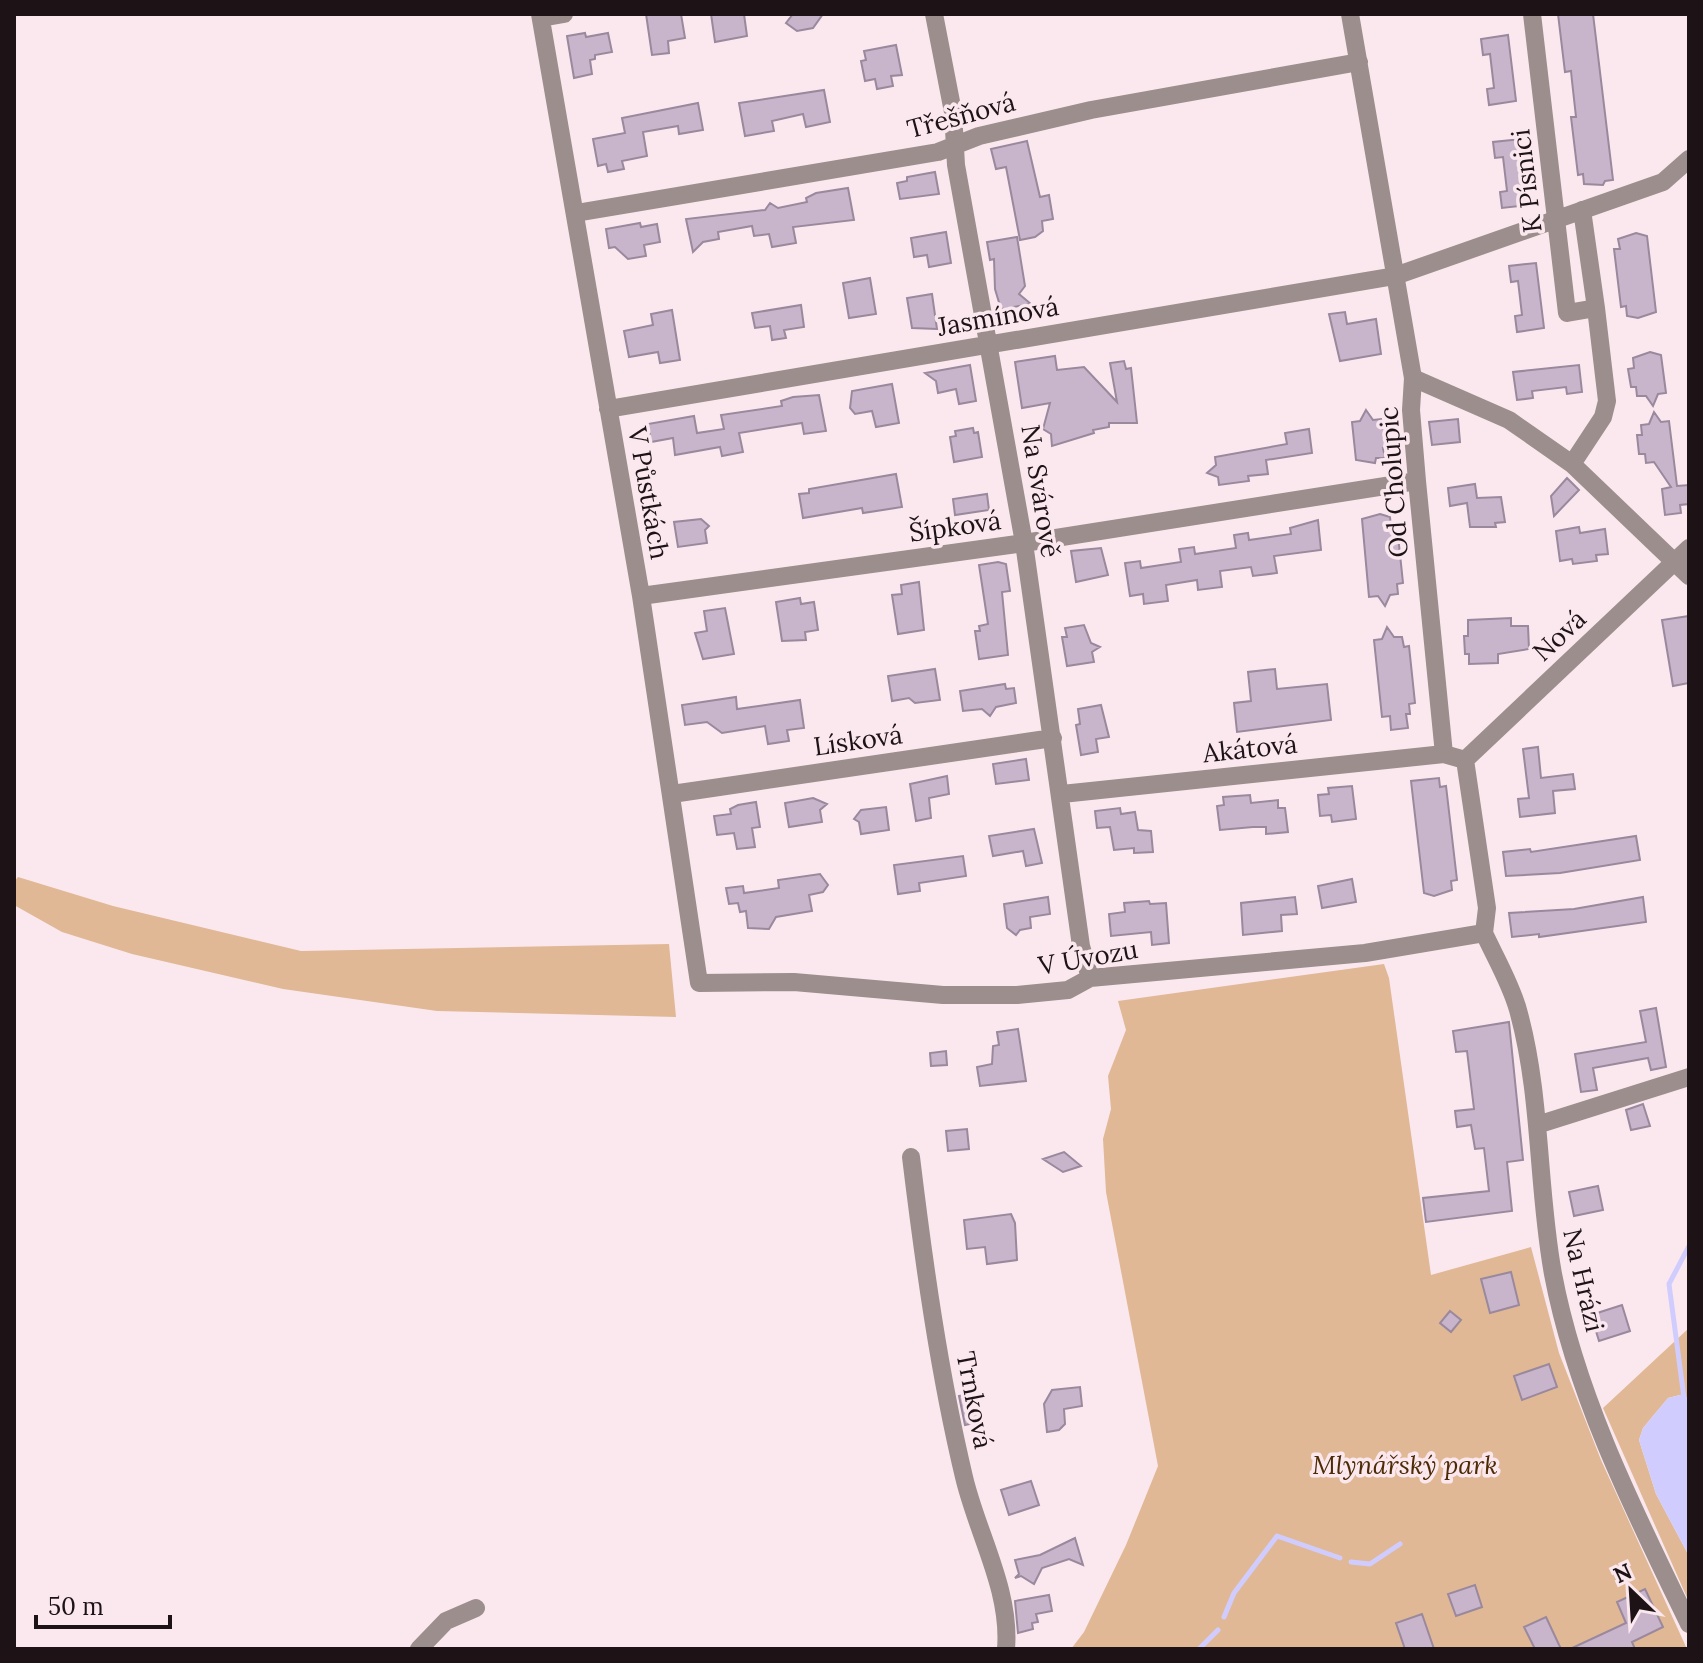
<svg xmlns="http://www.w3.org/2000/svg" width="1703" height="1663" font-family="Lora,serif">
	<rect width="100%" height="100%" fill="#fbe8ef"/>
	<path fill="#e0b895" d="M18 877 113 906 301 951 669 944 676 1017 437 1011 283 989 132 954 62 932 14 905V882Z
		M1384 964 1389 978 1431 1275 1531 1247 1559 1353 1601 1460 1687 1649H1071L1084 1632 1126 1545 1158 1466 1106 1192 1103 1139 1111 1109 1108 1076 1126 1030 1118 1001Z
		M1689 1328V1401L1684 1394 1668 1398 1643 1428 1639 1440 1656 1494 1689 1556V1602L1603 1408Z"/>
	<path fill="#d0cdfe" d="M1684 1394 1689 1401V1556L1656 1494 1639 1440 1643 1428 1668 1398Z"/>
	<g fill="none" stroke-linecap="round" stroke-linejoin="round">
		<path stroke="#d0cdfe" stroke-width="5" d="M1684 1398 1669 1284 1689 1246
			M1351 1562 1370 1564 1400 1544
			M1224 1617 1234 1593 1277 1536 1340 1558
			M1199 1649 1218 1630"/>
	</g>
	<path fill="#c8b5cb" stroke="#9a889d" stroke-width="2" d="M646 14H681L685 38 668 41 669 53 652 55Z
		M711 14H744L747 36 715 42Z
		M793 14H823L813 28 797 31 786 23Z
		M1558 14H1593L1613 180 1605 181 1603 185 1584 184 1583 174 1578 175 1571 117H1576L1572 81 1571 71 1565 72Z
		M585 33 586 37 608 33 612 52 595 55V59L590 60 592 74 574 78 567 36Z
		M1508 35 1516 101 1489 105 1487 89 1494 88 1490 54 1483 55 1481 39Z
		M896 45 902 75 891 76 893 86 877 89 875 79 865 81 861 61 866 60 864 51Z
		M824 90 830 122 806 127 803 114 772 121 774 131 745 136 739 103Z
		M698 103 703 130 679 134 678 126 643 132 647 156 622 161 624 169 608 172 606 164 598 166 593 139 625 133 622 118Z
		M1521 139 1529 205 1502 208 1500 192 1507 191 1503 157 1495 158 1493 142Z
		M1027 141 1040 197 1049 195 1053 219 1042 221 1043 231 1035 237 1020 240 1006 167 996 169 991 149Z
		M935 172 939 194 900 199 897 183 907 181V177Z
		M848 188 854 220 793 227 796 243 772 247 769 234 754 236 752 226 718 232 719 239 703 242 693 252 686 219 765 210 770 203 778 208 807 202 806 198 816 193Z
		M640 223 641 227 657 224 660 242 644 245 646 256 628 259 615 247 609 248 606 229Z
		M946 232 951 263 929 267 927 255 914 257 911 238Z
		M1636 233 1647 236 1656 312 1638 318 1627 316 1626 306 1621 307 1614 249H1620L1618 239Z
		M1017 237 1025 286 1019 294 1031 304 1001 309 995 289 994 259 990 260 987 242Z
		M1536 263 1544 328 1517 332 1515 316 1522 315 1518 281 1511 282 1509 266Z
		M870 278 876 314 849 318 843 283Z
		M932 294 937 329 912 328 907 298Z
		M801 305 804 327 784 330 786 338 772 340 770 326 755 328 752 313Z
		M672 310 680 360 660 363 658 352 629 357 624 331 653 325 651 314Z
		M1345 312 1347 324 1376 319 1381 354 1340 361 1329 314Z
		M1650 352 1661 355 1666 393 1658 394 1653 406 1646 396H1637L1636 387H1631L1628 369 1634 368 1633 358Z
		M1055 356 1057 370 1084 367 1117 402 1110 363 1124 361 1126 369 1131 368 1137 423H1109V427L1093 430 1094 433 1052 446 1051 434 1043 429 1050 403 1022 408 1015 362Z
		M970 365 976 401 959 404 956 389 938 393 936 381 925 373Z
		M1579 365 1582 392 1567 394 1566 387 1532 391 1533 398 1517 400 1513 372Z
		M892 384 899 423 876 427 872 411 855 414 850 408 852 391Z
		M819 395 826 431 804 434 802 423 739 433 743 452 722 456 720 447 675 455 673 438 651 442 648 424 694 416 697 433 724 429 721 415 782 406 781 401 793 397Z
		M1366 410 1373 420 1381 419 1382 429H1388L1389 447 1383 448 1385 458H1376L1375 463 1356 460 1352 422 1360 421Z
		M1654 412 1661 422 1669 421 1677 486 1689 485V504L1680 505 1681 513 1665 515 1662 489 1671 487 1654 462 1646 463 1645 454H1639L1637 435H1642L1641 425 1649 424Z
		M1458 419 1460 442 1432 445 1429 422Z
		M973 428 974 433 978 432 982 457 954 462 950 437 956 436 955 431Z
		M1309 429 1312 453 1266 460 1268 474 1248 476 1249 481 1219 485 1218 477 1207 473 1216 465 1215 457 1287 444 1285 433Z
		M896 474 902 507 863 513 862 508 803 518 799 494 809 493V489Z
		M1567 478 1579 490 1554 516 1551 496Z
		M1475 484 1477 498 1501 497 1505 522 1495 523 1496 527H1470L1467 503 1450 506 1448 488Z
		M987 494 989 510 955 515 953 499Z
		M1380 514 1390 517 1391 527 1397 526 1403 583 1397 584 1398 594 1390 595 1385 606 1378 596 1369 597 1362 519Z
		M701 519 709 526 705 530 707 543 678 547 674 522Z
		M1318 520 1321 550 1274 556 1277 573 1253 576 1251 567 1220 571 1222 587 1198 590 1197 580 1166 585 1168 601 1144 604 1143 594 1130 596 1125 563 1140 561 1141 568 1181 562 1179 549 1194 547 1195 554 1236 548 1234 535 1248 533 1249 540 1291 534 1290 528Z
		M1579 527 1580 533 1605 529 1608 554 1596 555 1597 561 1573 564 1572 559 1560 561 1556 531Z
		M1101 548 1108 575 1076 582 1071 551Z
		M998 562 1006 564 1010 591 1002 592 1008 655 979 659 975 631H980L979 626 988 624 979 565Z
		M919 582 924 630 898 634 892 595 902 594 901 585Z
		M800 598 801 604 814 602 818 630 805 632 806 640 782 641 776 602Z
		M725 608 734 654 703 659 695 633 707 631 704 611Z
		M1689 616V683L1673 686 1662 620Z
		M1511 618V626H1528L1529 649 1498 654V663L1469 664V654H1465L1464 636H1468V620Z
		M1084 625 1091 643 1100 647 1092 652 1094 662 1067 666 1062 637H1067L1065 628Z
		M1387 627 1394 637H1402L1404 647 1409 646 1415 703 1409 704 1410 714H1406L1408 728 1391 730 1390 716 1382 717 1374 640 1382 639Z
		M935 669 940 700 915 703 909 698 892 701 888 676Z
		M1275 669 1277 689 1327 684 1331 720 1237 732 1234 703 1251 701 1248 672Z
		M1005 684 1006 689 1014 688 1016 703 996 707 990 716 982 709 963 711 960 691Z
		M736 697 737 709 800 700 804 728 787 730 789 741 768 744 765 726 722 733 707 722 685 725 682 705Z
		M1101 705 1109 737 1096 739 1098 752 1081 755 1076 725 1080 724 1078 709Z
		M1538 747 1541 778 1573 774 1575 789 1553 791 1555 813 1520 817 1518 799 1529 798 1523 749Z
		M1026 759 1029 780 996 784 993 764Z
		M947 776 949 794 929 798 931 818 916 821 910 784Z
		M1439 778 1440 787 1446 786 1457 880 1451 881 1452 890 1434 896 1424 893 1411 781Z
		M1352 786 1356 819 1332 822 1331 815 1320 816 1318 795 1329 794 1328 788Z
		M1250 795 1251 803 1278 800V808H1285L1288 832 1266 834V827H1253L1220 830 1217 806 1224 805 1223 797Z
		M813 798 827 804 820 810 822 822 789 827 785 803Z
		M756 802 760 827 752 828 755 847 737 849 734 833 717 835 714 816 731 814 730 809 738 805Z
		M886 807 889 830 861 834 859 822 854 819 861 810Z
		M1120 808 1121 814 1135 812 1138 830 1151 831 1153 852 1134 853V848L1114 850 1110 827 1097 828 1095 811Z
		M1034 829 1042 863 1026 866 1023 851 993 856 989 836Z
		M1636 836 1640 860 1560 873 1506 876 1503 852 1530 849 1531 852Z
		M963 856 966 876 919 883 920 891 898 894 894 865Z
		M820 874 828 885 823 892 809 895 812 911 776 917 769 929 748 928 746 911 740 912 738 903 729 904 726 888 743 886 744 893 779 888 778 880Z
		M1352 879 1356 902 1322 908 1318 886Z
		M1048 897 1050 914 1030 917 1031 928 1020 930 1016 935 1007 928 1004 904Z
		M1295 897 1297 914 1281 915 1282 931 1243 935 1241 903Z
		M1643 897 1646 922 1539 937V934L1512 937 1509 913 1574 909Z
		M1149 901 1150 904 1166 903 1169 943 1152 945 1151 932 1111 936 1109 914 1125 912 1124 903Z
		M1656 1008 1666 1067 1651 1070 1648 1058 1593 1068 1597 1090 1581 1092 1575 1054 1646 1042 1640 1011Z
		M1509 1022 1523 1160 1507 1162 1512 1211 1426 1222 1423 1198 1489 1191 1484 1148 1475 1149 1471 1125 1457 1127 1455 1111 1474 1109 1467 1051 1456 1052 1453 1031Z
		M1018 1029 1026 1081 980 1086 977 1067 992 1064 993 1046 999 1045 997 1032Z
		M946 1051 947 1065 931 1066 930 1053Z
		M1643 1104 1650 1126 1631 1130 1626 1110Z
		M967 1129 969 1149 948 1151 946 1131Z
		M1064 1152 1081 1166 1063 1172 1043 1159Z
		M1598 1186 1603 1210 1574 1216 1569 1192Z
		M1011 1214 1015 1223 1017 1260 987 1264 985 1247 967 1249 964 1220Z
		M1511 1272 1519 1305 1490 1313 1481 1279Z
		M1622 1305 1630 1331 1599 1341 1591 1315Z
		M1450 1311 1461 1320 1451 1332 1440 1323Z
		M1549 1364 1557 1387 1522 1400 1514 1376Z
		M1080 1387 1082 1406 1064 1409 1065 1424 1059 1430 1047 1432 1044 1404 1052 1390Z
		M977 1392 983 1421 965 1425 959 1396Z
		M1031 1481 1039 1505 1009 1515 1001 1490Z
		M1075 1538 1083 1565 1069 1559 1042 1568 1034 1584 1021 1576 1015 1578 1019 1574 1015 1560 1040 1555Z
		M1475 1585 1482 1607 1456 1616 1448 1594Z
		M1645 1589 1663 1627 1632 1642 1635 1649H1570L1626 1623 1617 1602Z
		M1049 1595 1052 1611 1036 1614 1038 1622 1032 1623 1033 1629 1018 1633 1015 1601Z
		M1422 1614 1434 1649H1405L1396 1623Z
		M1546 1617 1561 1649H1535L1524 1627Z"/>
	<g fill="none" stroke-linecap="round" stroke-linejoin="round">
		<path stroke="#9c8e8c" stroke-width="18" d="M540 14 641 596 699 983 794 982 943 995H1017L1068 990 1090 978 1365 953 1484 933
			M934 14 953 112 956 165 1024 543 1081 946 1090 978
			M1350 14 1413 378 1411 410 1417 481 1444 754 1465 760 1487 908 1484 933
			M1532 14 1567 313 1596 308 1607 401 1603 417 1572 464
			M541 18 564 14
			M1582 210 1596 308
			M576 213 938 152 979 136 1091 110 1359 62
			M1413 378 1509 420 1572 464 1689 576
			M608 409 1395 276 1663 182 1689 159
			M641 596 1024 543 1417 481
			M1465 760 1689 548
			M672 794 1053 738
			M1062 794 1444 754
			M1484 933C1495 957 1511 984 1518 1010 1542 1096 1537 1187 1553 1274 1576 1396 1635 1513 1689 1624
			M1537 1125 1689 1077
			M911 1157C924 1264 939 1372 964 1477 977 1533 1011 1590 1006 1649
			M419 1649 446 1621 476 1608"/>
	</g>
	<g text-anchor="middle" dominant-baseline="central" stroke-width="7" stroke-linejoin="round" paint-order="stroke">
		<g font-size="26" fill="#1d1317" stroke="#fbe8ef">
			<text transform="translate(961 115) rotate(-15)">Třešňová</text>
			<text transform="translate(1526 181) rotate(-97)">K Písnici</text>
			<text transform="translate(998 316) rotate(-10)">Jasmínová</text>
			<text transform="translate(1393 482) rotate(-94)">Od Cholupic</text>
			<text transform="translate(1041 491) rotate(81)">Na Svárově</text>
			<text transform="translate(649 493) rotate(80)">V Půstkách</text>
			<text transform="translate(955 526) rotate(-8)">Šípková</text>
			<text transform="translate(1559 635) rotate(-43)">Nová</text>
			<text transform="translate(858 740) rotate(-8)">Lísková</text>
			<text transform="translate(1250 748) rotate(-6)">Akátová</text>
			<text transform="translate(1088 957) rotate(-10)">V Úvozu</text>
			<text transform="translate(1584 1280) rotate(77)">Na Hrázi</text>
			<text transform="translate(975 1400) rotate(79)">Trnková</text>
		</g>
		<g font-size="26" font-style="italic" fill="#4b2a04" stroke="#fbe8ef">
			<text x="1405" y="1464">Mlynářský park</text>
		</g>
	</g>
	<rect width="1703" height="1663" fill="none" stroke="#1d1317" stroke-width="32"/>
	<g transform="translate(1631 1591) rotate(335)" stroke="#fbe8ef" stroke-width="6" paint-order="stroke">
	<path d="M0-6L14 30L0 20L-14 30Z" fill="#1d1317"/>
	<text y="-12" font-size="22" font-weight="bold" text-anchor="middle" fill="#1d1317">N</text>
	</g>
	<path d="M36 1615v12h134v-12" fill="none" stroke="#1d1317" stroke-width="4"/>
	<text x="48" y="1615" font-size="24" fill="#1d1317" stroke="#fbe8ef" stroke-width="6" paint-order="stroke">50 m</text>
</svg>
